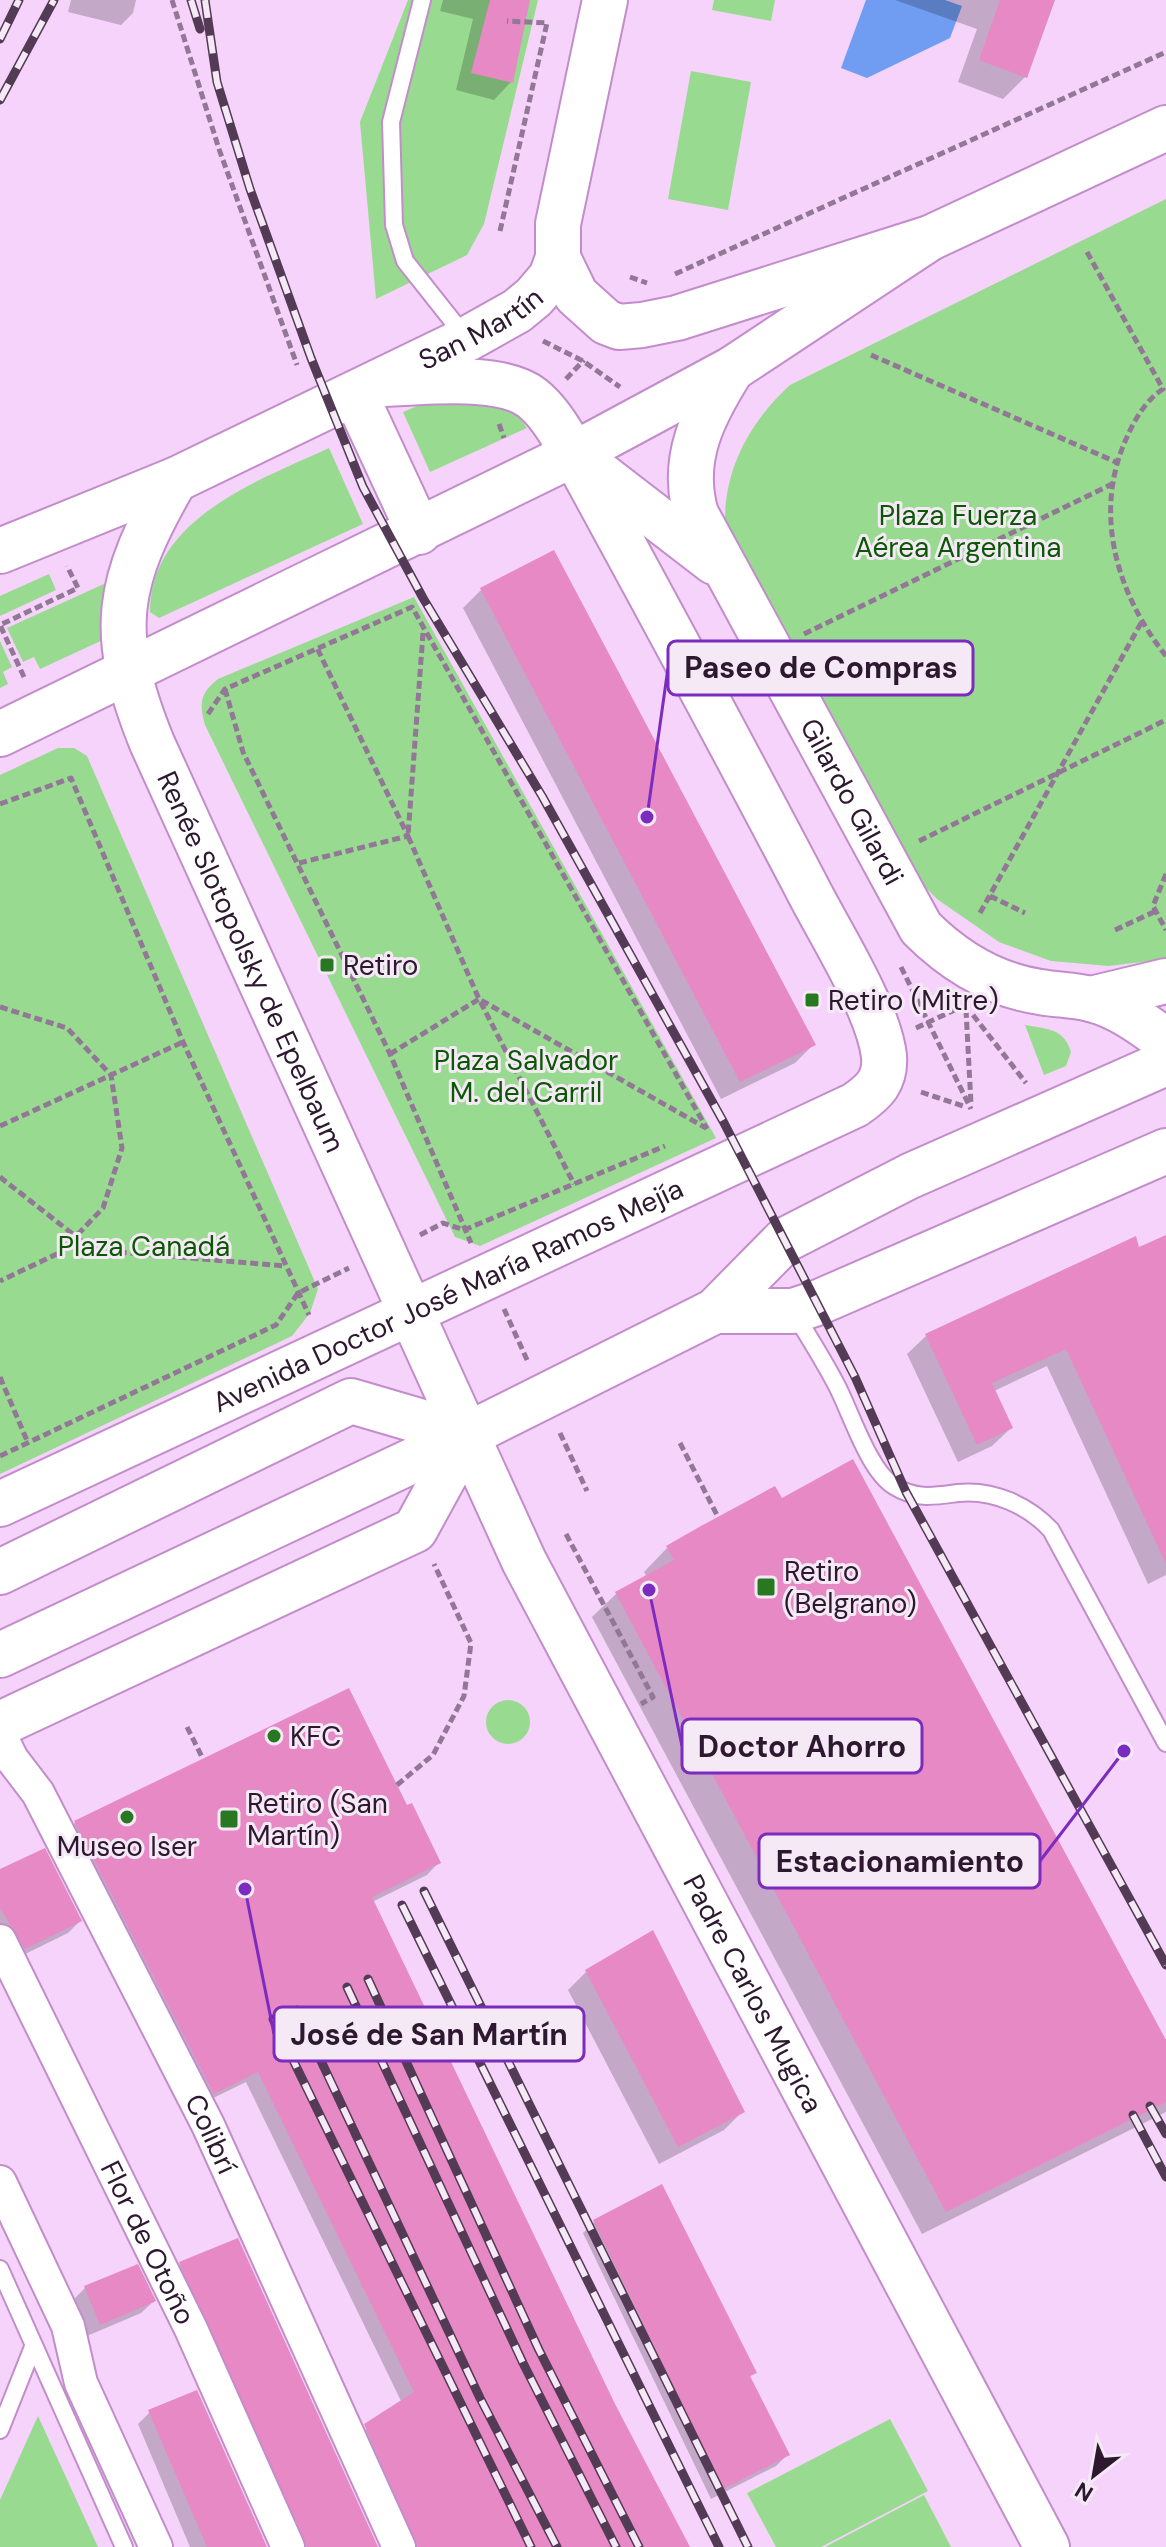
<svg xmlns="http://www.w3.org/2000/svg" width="1166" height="2547" font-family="'DM Sans',sans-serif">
	<rect width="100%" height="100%" fill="#f5d3fa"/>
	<path fill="#98db90" d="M408 0H538L484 224 467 255 376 299 360 122Z
		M714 0H775L771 21 712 10Z
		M691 71 751 82 728 210 668 199Z
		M1166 199V959L1109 966 1051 961 999 942 937 899 913 875 725 528C723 470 749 423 790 385Z
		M448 393 510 405 527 428 430 472 403 412Z
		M329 448 363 524 159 618 150 612C150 518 260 480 329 448Z
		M49 574 56 590 0 616V596Z
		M106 583 105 639 40 669 34 657 23 662 7 628Z
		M414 597 716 1138 480 1246 455 1237 205 725C199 704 200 693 218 679Z
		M0 641 12 667 3 672 8 684 0 688Z
		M58 748H74L87 756 318 1289 310 1313 292 1336 0 1474V775Z
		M1025 1025C1047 1029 1064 1028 1071 1052L1066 1066 1044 1075Z
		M486 1722a22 22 0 1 1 44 0a22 22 0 1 1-44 0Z
		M38 2416 98 2547H0V2500Z
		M890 2419 928 2491 821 2547H776L747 2493Z
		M924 2495 951 2547H825Z"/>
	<path fill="#709df1" d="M866 0H945L962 6 950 38 867 78 841 68Z"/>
	<path fill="#0003" d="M71 0H136L133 13 121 25 68 12Z
		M443 0H529L511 82 494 100 456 90 473 19 440 11Z
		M895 0H1053L1025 77 1003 99 958 82 977 29Z
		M553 552 813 1045 795 1063 721 1099 463 608 481 590Z
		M1166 1237V1575L1148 1584 1047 1366 994 1391 1011 1428 992 1446 958 1462 907 1354 926 1336Z
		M667 1548 1166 2045V2112L922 2234 592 1617 616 1594 647 1577 644 1572Z
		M406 1808 438 1863 427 1875 372 1902 613 2404 688 2547H401L354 2438 402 2403 246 2082 201 2104 63 1835 75 1823Z
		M0 1871 80 1921 68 1933 13 1960 0 1940Z
		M586 1972 742 2112 724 2130 659 2164 568 1990Z
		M594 2222 754 2372 749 2378 787 2455 776 2466 711 2499 583 2233Z
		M180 2264 376 2547H290L168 2275Z
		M85 2288 154 2301 141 2313 87 2336 73 2300Z
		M150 2412 265 2547H190L138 2424Z"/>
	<path fill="#e689c4" d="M490 0H530L513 83 471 73Z
		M1000 0H1055L1027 78 979 60Z
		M554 550 816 1045 740 1082 480 588Z
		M1166 1235V1564L1066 1349 992 1383 1013 1428 977 1445 925 1334 1136 1236 1139 1247Z
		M853 1459 1166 2040V2102L946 2212 615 1592 674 1560 666 1546 701 1526 775 1486 782 1498Z
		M349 1688 407 1805 412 1803 441 1863 372 1897 615 2404 690 2547H418L364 2424 414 2392 258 2072 214 2094 74 1821Z
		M45 1848 82 1921 25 1949 0 1908V1869Z
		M653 1930 745 2112 678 2147 585 1970Z
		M662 2184 757 2373 750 2376 790 2455 723 2489 593 2220Z
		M238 2238 378 2547H307L179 2262Z
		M138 2264 156 2301 100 2325 84 2286Z
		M197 2390 267 2547H207L148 2410Z"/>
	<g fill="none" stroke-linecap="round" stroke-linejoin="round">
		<defs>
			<path id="lane" d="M422 0 391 122 394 225 405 261 466 338
				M794 1313C809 1337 824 1361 837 1386 851 1413 869 1471 894 1486 916 1500 935 1496 958 1493 993 1489 1029 1506 1051 1530L1166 1743
				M0 2269 124 2547
				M0 2430 33 2347"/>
			<g id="street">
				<path id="s1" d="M0 1735 12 1759 38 1793 208 2125 399 2547"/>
				<path id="s2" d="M0 1941 191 2329 288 2547"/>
				<path d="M0 2182 68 2326 81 2383 156 2547"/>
			</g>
			<g id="secondary">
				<path d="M605 0 558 224V258L576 295 606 322 619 327 642 325 677 318 930 238 1166 128"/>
				<path id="s3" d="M732 369C703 415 680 459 696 514L921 928C954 961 994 985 1040 992 1057 995 1074 995 1090 999 1119 1006 1143 1024 1166 1041"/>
				<path d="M355 394 419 532"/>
				<path d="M588 465 714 562"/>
				<path id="s4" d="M175 480C116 582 107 632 152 743L524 1561 1047 2547"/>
				<path id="s5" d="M0 551 175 480 467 339 517 311 534 297 551 277 558 258"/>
				<path d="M0 734 574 454 732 369 930 238"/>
				<path d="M1091 999 1166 981"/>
				<path d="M715 1311H793L817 1303 1166 1151"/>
				<path id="s6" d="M0 1504 855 1105C874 1092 886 1081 884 1056 878 1007 829 932 806 886 730 741 652 597 574 454 562 435 550 412 532 398 499 372 419 384 377 384"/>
				<path d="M0 1572 351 1401 467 1435"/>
				<path d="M0 1655 467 1435 715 1311 785 1240 910 1176 1166 1063"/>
				<path d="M0 1724 415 1530 467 1435"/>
			</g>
		</defs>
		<use href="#lane" stroke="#c38dcc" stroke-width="20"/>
		<use href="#street" stroke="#c38dcc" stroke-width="36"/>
		<use href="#secondary" stroke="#c38dcc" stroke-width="48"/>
		<path stroke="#927796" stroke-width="5" stroke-dasharray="8 4" stroke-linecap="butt" d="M172 0 219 149 297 365
			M500 231 547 23 507 21
			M1087 252 1163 389C1146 400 1135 419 1127 437 1092 513 1117 594 1166 656
			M675 274 1166 52
			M630 277 647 283
			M543 341 583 361 620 387
			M871 355 1116 462
			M566 379 584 360
			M499 424 504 438
			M423 633 408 836 479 999 706 1128
			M804 634 1112 484
			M24 677 0 625 78 588 67 566
			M225 689 243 752 390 1054 471 1243
			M208 714 225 689 412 607 707 1129
			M0 804 71 778 183 1042 309 1315
			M919 841 1166 720
			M299 863 408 836 317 648
			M1166 874 1153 906 1166 930
			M990 896 1025 913
			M980 913 1141 623
			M1115 930 1156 911
			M901 967 971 1109
			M0 1007 67 1028 111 1075 122 1148 103 1208 61 1252 0 1281
			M966 1010 971 1104
			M973 1015 1026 1083
			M916 1028 961 1007
			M390 1054 479 999 574 1184
			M921 1092 966 1107
			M0 1126 183 1042
			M0 1177 93 1250 285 1266
			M420 1235 443 1223 464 1230 665 1146
			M504 1309 528 1362
			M0 1377 28 1443
			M560 1433 587 1491
			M680 1443 718 1517
			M0 1456 276 1325 298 1293 349 1268
			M566 1534 653 1697 641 1704
			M187 1727 203 1759
			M397 1785 433 1755 464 1696 471 1643 434 1564"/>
		<use href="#lane" stroke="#fff" stroke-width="16"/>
		<use href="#street" stroke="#fff" stroke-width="32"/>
		<use href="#secondary" stroke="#fff" stroke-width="44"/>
		<defs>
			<path id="rail" d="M191 0 200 29
				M205 0 217 82 250 189 311 358 363 487 423 598 542 796 723 1121 855 1377 906 1492 1166 1965
				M0 39 19 0
				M0 100 54 0
				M424 1891 748 2547
				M402 1905 719 2547
				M368 1979 539 2350 639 2547
				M347 1987 523 2363 616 2547
				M297 2010 480 2398 557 2547
				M273 2019 531 2547
				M1150 2106 1166 2134
				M1133 2115 1166 2177"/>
		</defs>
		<use href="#rail" stroke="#533b56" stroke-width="9"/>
		<use href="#rail" stroke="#f5e9f6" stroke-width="6" stroke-dasharray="18" stroke-linecap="butt"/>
	</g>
	<g fill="#287821" stroke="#f5e9f6" stroke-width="3">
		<rect x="319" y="957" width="16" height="16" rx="4"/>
		<rect x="804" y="992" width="16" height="16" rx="4"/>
		<rect x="756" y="1577" width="20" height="20" rx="4"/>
		<circle cx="274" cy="1736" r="8"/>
		<circle cx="127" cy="1817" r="8"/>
		<rect x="219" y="1809" width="20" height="20" rx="4"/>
	</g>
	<g text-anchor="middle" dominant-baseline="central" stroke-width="6" stroke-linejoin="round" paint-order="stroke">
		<g font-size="28" fill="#2d1830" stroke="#f5e9f6">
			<text stroke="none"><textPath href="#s5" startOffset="530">San Martín</textPath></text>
			<text stroke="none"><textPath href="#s3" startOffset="482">Gilardo Gilardi</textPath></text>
			<text stroke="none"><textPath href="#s4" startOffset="518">Renée Slotopolsky de Epelbaum</textPath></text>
			<text stroke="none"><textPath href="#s6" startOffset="494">Avenida Doctor José María Ramos Mejía</textPath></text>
			<text stroke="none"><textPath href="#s4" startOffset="1666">Padre Carlos Mugica</textPath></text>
			<text stroke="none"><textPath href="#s1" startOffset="452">Colibrí</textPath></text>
			<text stroke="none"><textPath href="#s2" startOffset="336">Flor de Otoño</textPath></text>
		</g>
		<g font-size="28" fill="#0b5804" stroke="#f5e9f6">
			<text x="958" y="515">Plaza Fuerza<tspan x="958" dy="32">Aérea Argentina</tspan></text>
			<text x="526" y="1060">Plaza Salvador<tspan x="526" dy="32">M. del Carril</tspan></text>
			<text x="144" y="1246">Plaza Canadá</text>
		</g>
		<g font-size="28" fill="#2d1830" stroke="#f5e9f6" text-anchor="start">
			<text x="343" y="965">Retiro</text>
			<text x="828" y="1000">Retiro (Mitre)</text>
			<text x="784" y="1571">Retiro<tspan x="784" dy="32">(Belgrano)</tspan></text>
			<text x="290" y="1736">KFC</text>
			<text x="247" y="1803">Retiro (San<tspan x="247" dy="32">Martín)</tspan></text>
			<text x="127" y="1846" text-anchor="middle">Museo Iser</text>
		</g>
	</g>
	<path fill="none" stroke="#7b2cbf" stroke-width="3" d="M647 817L668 668M649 1590L682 1746M1124 1751L1040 1861M245 1889L274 2034"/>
	<g fill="#7b2cbf" stroke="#f5e9f6" stroke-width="3">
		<circle cx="647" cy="817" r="8"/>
		<circle cx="649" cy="1590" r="8"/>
		<circle cx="1124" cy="1751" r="8"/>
		<circle cx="245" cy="1889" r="8"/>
	</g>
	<g fill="#f5e9f6" stroke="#7b2cbf" stroke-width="3">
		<rect x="668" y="641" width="305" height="54" rx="8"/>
		<rect x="682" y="1719" width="240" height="54" rx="8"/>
		<rect x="759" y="1834" width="281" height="54" rx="8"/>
		<rect x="274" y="2007" width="310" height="54" rx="8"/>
	</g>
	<g font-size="30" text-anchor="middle" font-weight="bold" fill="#2d1830">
		<text x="821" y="678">Paseo de Compras</text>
		<text x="802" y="1757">Doctor Ahorro</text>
		<text x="900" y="1872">Estacionamiento</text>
		<text x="429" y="2045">José de San Martín</text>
	</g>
	<g transform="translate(1094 2475) rotate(211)" stroke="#f5e9f6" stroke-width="6" paint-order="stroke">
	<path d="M0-6L14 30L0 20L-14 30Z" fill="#2d1830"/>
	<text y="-12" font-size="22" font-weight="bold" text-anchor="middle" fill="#2d1830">N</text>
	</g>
</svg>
